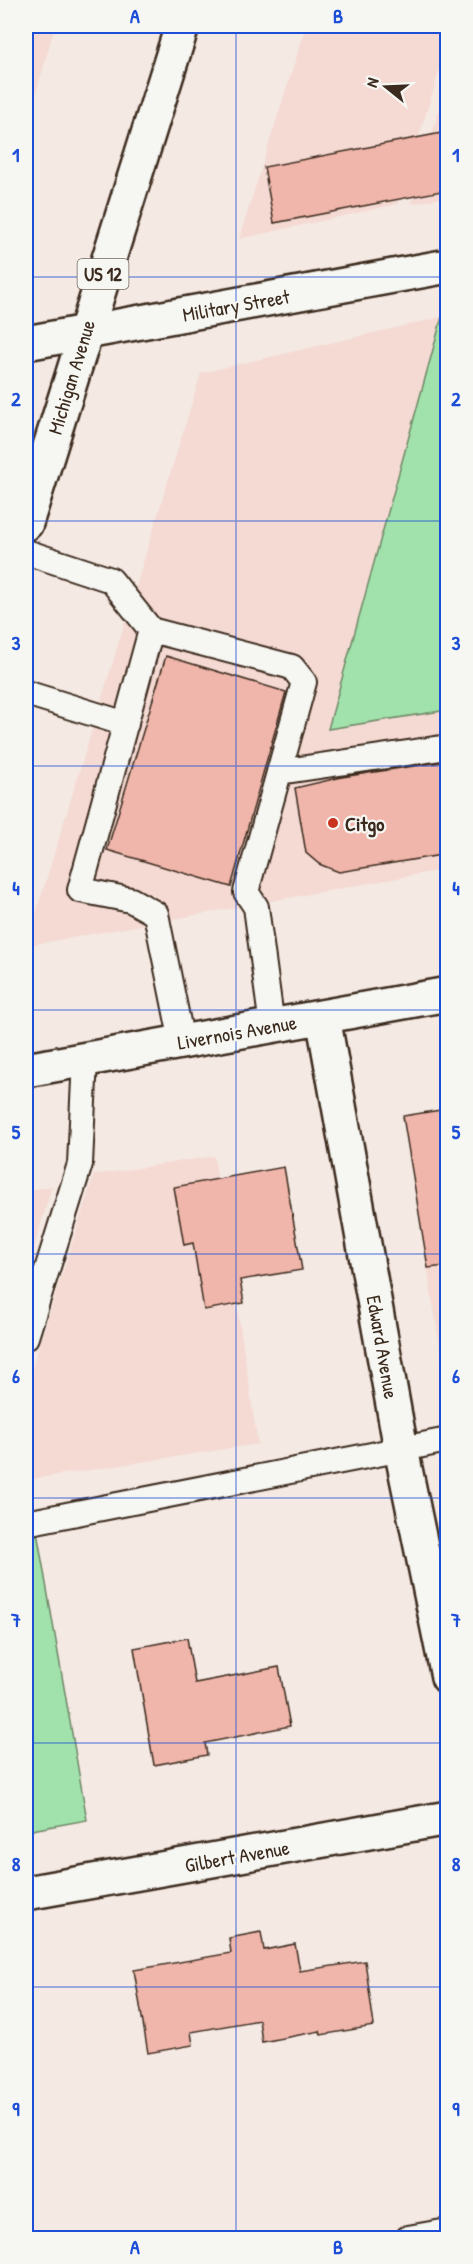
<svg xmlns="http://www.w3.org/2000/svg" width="473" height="2264" font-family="'Patrick Hand',sans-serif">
	<rect width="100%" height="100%" fill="#f5e9e4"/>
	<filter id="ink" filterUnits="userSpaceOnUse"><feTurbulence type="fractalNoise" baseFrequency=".0167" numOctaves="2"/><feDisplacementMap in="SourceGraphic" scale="12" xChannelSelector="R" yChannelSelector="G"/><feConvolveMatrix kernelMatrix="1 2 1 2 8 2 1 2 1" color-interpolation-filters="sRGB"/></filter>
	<g filter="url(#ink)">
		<path fill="#f4dad3" d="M26 26H55L26 129Z
			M306 26H447V46L398 204 239 239Z
			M447 83V197L411 204Z
			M442 317 328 729 447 710V869L26 946 201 373Z
			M447 1109V1391L403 1116Z
			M214 1156 258 1444 26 1480V1386L94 1175Z
			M52 1186 26 1275V1191Z"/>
		<path fill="#a1e2ac" stroke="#6e8665" stroke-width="1.5" d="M447 316V710L328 729 442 317Z
			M36 1526 87 1820 26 1831V1528Z"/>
		<path fill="#f0b6ab" stroke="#3b2a1e" stroke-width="1.5" d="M447 132V190L274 223 264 167Z
			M166 656 286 692 231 887 107 850Z
			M447 761V854L339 872 319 864 306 853 295 788 342 777Z
			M447 1109V1266L428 1268 403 1116Z
			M284 1167 302 1270 240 1280 244 1303 204 1310 193 1243 184 1245 174 1187Z
			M187 1638 195 1683 279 1667 290 1726 205 1743 207 1755 154 1765 134 1648Z
			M261 1932 264 1950 295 1944 300 1971 365 1961 374 2026 321 2035 320 2031 262 2042 259 2020 191 2032 193 2045 148 2053 134 1970 231 1953 229 1938Z"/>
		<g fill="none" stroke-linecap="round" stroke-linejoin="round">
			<defs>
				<path id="lane" d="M26 552 111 580 151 630 80 890 131 900 156 914 182 1042
					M151 630 292 667 304 682 246 892 256 907 272 1026
					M26 693 126 724
					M279 772 448 747
					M26 1337 80 1164 85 1059
					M26 1523 448 1440
					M408 2238 448 2231"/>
				<path id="street" d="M26 343 448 266
					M323 1017 401 1449 448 1677
					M26 1893 448 1818"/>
				<path id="secondary" d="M26 1070 448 994"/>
				<path id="primary" d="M26 523 182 26"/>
			</defs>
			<use href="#lane" stroke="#3b2a1e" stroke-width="28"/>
			<use href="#street" stroke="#3b2a1e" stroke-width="38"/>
			<use href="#secondary" stroke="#3b2a1e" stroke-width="38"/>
			<use href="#primary" stroke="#3b2a1e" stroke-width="38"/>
			<use href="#lane" stroke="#f6f6f2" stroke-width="24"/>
			<use href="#street" stroke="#f6f6f2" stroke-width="33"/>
			<use href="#secondary" stroke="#f6f6f2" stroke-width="33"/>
			<use href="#primary" stroke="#f6f6f2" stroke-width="33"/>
		</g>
	</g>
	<path fill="none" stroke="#1d4ed8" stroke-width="1.5" stroke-opacity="0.55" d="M236 26V2238M26 277H448M26 521H448M26 766H448M26 1010H448M26 1254H448M26 1498H448M26 1743H448M26 1987H448"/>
	<circle fill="#c8321e" stroke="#f6f6f2" stroke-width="2" cx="333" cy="823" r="6"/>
	<g text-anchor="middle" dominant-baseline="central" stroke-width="4.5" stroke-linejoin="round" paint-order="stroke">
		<rect fill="#f6f6f2" stroke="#73675e" stroke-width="1.5" x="77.5" y="259" width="51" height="30" rx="4.5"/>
		<g font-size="18" font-weight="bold" fill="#3b2a1e">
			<text x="103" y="274">US 12</text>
		</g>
		<g font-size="20" fill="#3b2a1e" stroke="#f6f6f2">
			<text transform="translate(236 305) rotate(-10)">Military Street</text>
			<text transform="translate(71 377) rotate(-73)">Michigan Avenue</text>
			<text transform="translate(237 1032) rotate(-10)">Livernois Avenue</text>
			<text transform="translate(383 1347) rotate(80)">Edward Avenue</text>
			<text transform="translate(237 1856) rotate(-10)">Gilbert Avenue</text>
		</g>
		<g font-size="20" font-weight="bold" fill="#3b2a1e" stroke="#f6f6f2" text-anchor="start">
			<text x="345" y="823">Citgo</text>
		</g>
	</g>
	<rect width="473" height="2264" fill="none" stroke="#f6f6f2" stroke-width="66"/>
	<g transform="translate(386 87) rotate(288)" stroke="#f6f6f2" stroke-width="4.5" paint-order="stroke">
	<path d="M0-4.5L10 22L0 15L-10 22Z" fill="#3b2a1e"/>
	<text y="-9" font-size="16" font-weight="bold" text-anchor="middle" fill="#3b2a1e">N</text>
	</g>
	<rect x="33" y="33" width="407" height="2198" fill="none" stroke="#1d4ed8" stroke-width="2"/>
	<g font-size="20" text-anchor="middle" font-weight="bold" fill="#1d4ed8">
		<text x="135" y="23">A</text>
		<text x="338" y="23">B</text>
		<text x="16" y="162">1</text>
		<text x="456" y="162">1</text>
		<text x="16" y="406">2</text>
		<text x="456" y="406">2</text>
		<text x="16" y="650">3</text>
		<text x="456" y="650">3</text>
		<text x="16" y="895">4</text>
		<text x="456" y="895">4</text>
		<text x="16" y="1139">5</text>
		<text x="456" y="1139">5</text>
		<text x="16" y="1383">6</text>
		<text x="456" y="1383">6</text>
		<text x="16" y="1627">7</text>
		<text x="456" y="1627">7</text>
		<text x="16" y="1871">8</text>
		<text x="456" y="1871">8</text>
		<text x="16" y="2116">9</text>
		<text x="456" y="2116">9</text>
		<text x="135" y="2254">A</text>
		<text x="338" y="2254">B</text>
	</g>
</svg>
